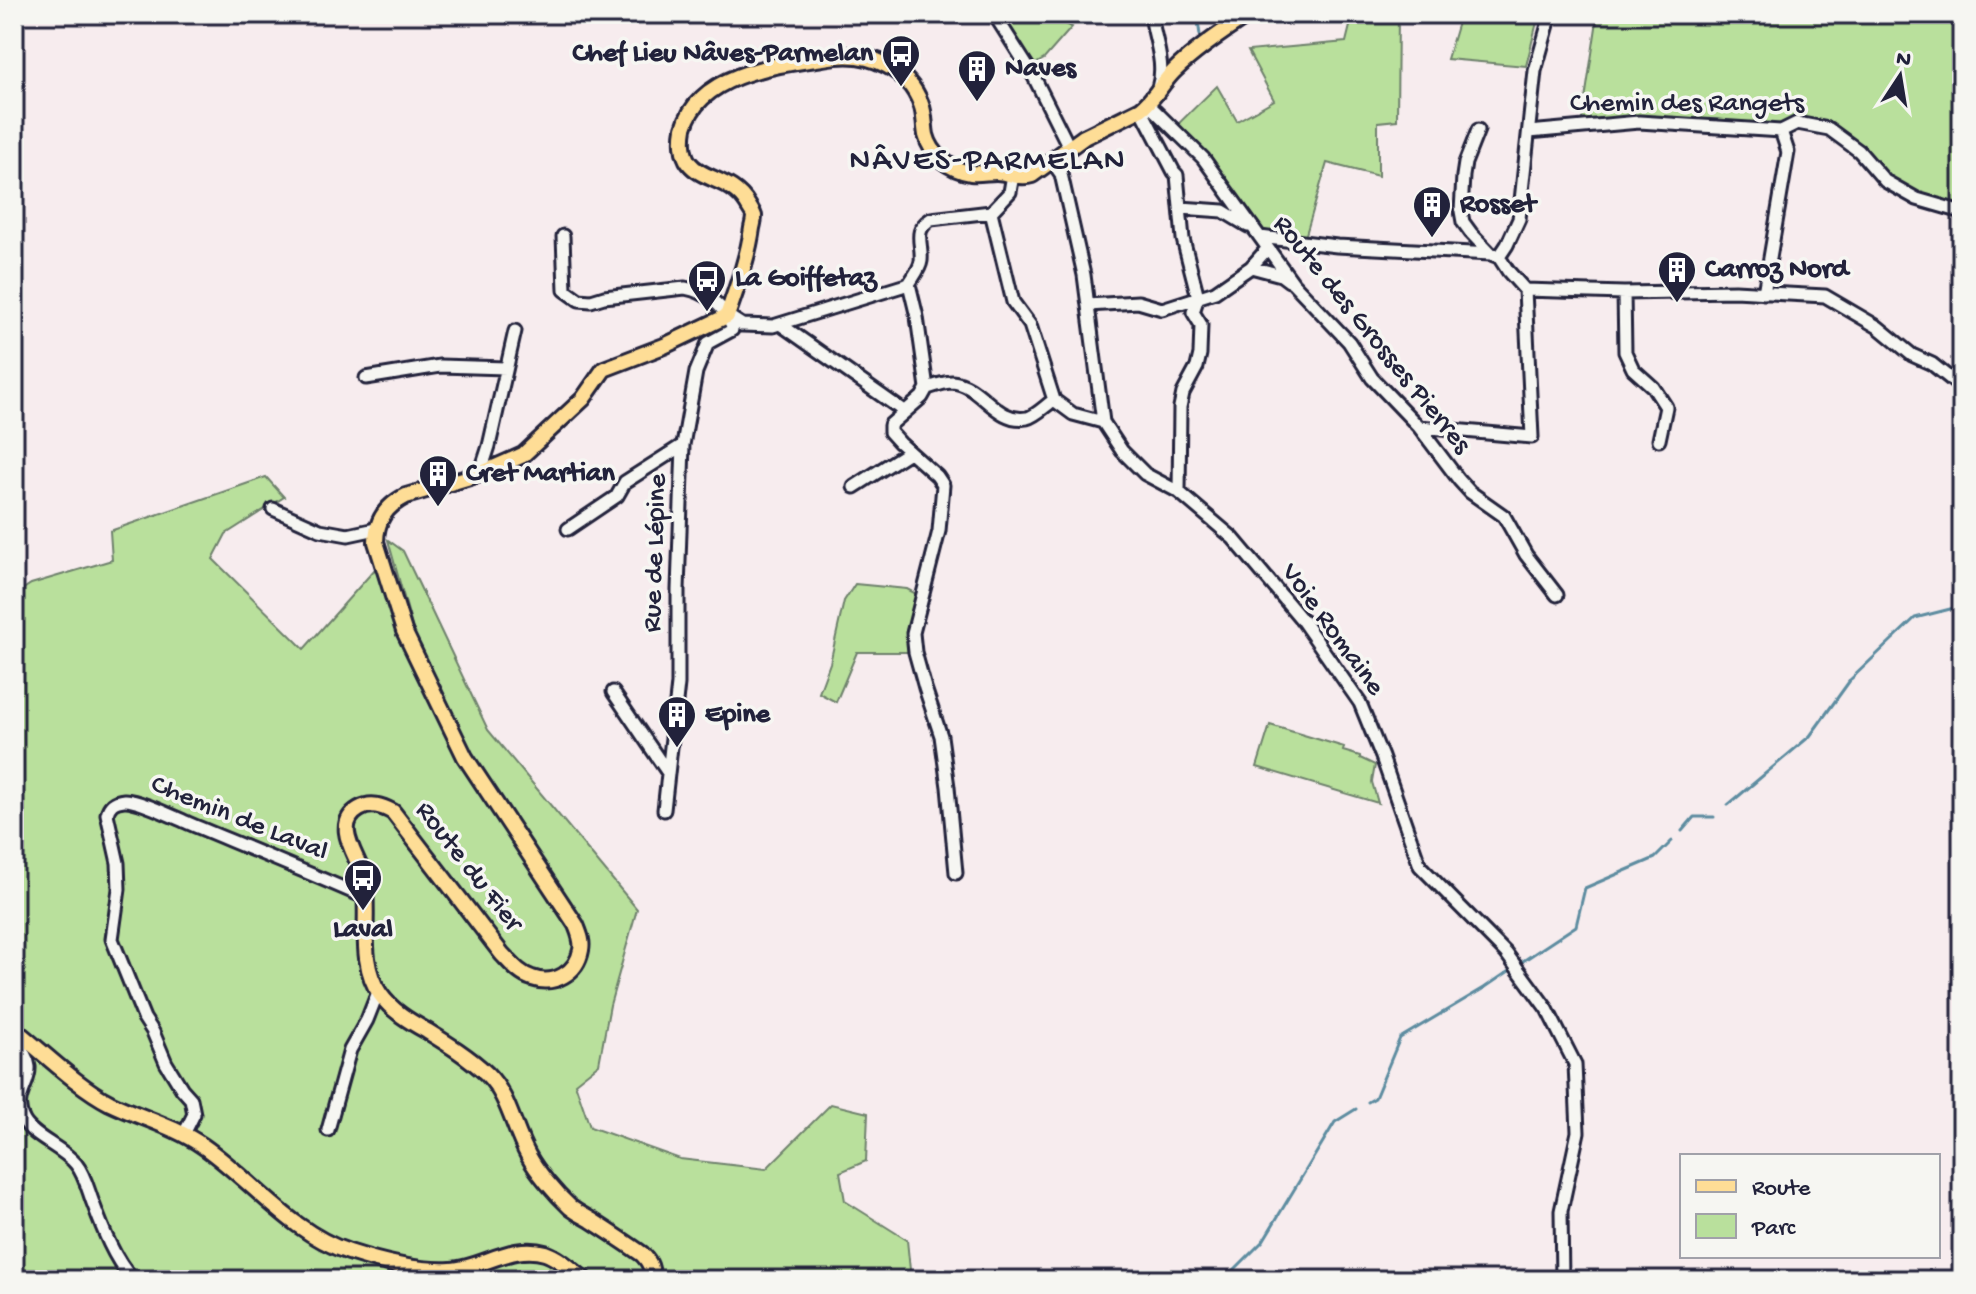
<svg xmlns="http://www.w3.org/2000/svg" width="1976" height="1294" font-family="'Gochi Hand',sans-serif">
	<rect width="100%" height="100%" fill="#f7ecee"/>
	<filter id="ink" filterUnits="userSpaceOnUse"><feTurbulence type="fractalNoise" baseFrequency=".0125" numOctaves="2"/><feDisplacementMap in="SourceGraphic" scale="16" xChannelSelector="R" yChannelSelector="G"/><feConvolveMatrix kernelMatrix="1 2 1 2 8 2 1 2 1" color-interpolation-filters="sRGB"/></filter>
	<g filter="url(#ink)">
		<path fill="#b9e09c" stroke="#6e816c" stroke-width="2" d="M1006 14H1045L1072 27 1044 59 1035 64 1002 19Z
			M1353 14H1539L1526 66 1447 59 1459 19 1398 14 1397 120 1378 122V176L1327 163 1304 241 1261 232 1174 128 1217 86 1237 121 1274 100 1248 51 1346 42Z
			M1598 14H1962V210L1923 202 1825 128 1581 126Z
			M266 477 284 497 226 534 213 559 304 649 376 568 409 651 417 644 388 540 403 551 488 730 637 909 610 1005 599 1064 575 1083 590 1127 680 1159 766 1169 831 1104 868 1113 866 1161 840 1172 845 1201 907 1240 911 1280H14V595L31 584 112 560 110 531Z
			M855 584 907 589 922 597 915 652H857L836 702 819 693 830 663 844 601Z
			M1270 725 1344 747 1343 751 1360 756V758L1375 765 1372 782 1378 803 1257 767Z"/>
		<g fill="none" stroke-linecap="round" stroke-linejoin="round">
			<path stroke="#5d8ca0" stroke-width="3" d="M1197 14 1200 35
				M1728 805 1810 736 1851 679 1915 618 1962 606
				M1682 831 1694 817H1714
				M1523 961 1576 926 1585 888 1655 858 1672 841
				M1368 1102 1375 1098 1400 1038 1484 988 1509 971
				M1224 1280 1263 1241 1335 1122 1356 1109"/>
			<defs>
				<path id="minor" d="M994 14 1034 77 1069 147
					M1151 14C1154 39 1166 63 1158 88
					M1148 104 1203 158 1293 283 1349 342 1372 378 1419 427 1459 480 1470 492 1504 516 1526 555 1557 595
					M1141 109 1174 172 1177 175 1183 239 1198 297 1193 312 1201 325 1200 354 1197 367 1183 393 1180 407 1179 492
					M1478 130 1465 163 1463 176 1461 211 1463 222 1471 233 1491 254 1499 257 1508 271 1525 290
					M1529 132 1639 122 1781 131 1797 123 1829 129 1859 151 1885 181 1917 199 1962 212
					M1052 161 1061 174 1084 275 1103 422 1122 451 1145 474 1179 492 1233 538 1302 620 1360 703 1382 757 1420 866 1506 953 1547 1009 1575 1064 1578 1132 1561 1211 1562 1280
					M1181 208 1223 211 1248 226
					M991 212 1013 302 1030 325 1054 400 1073 414 1103 422
					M991 212 1010 192 1013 175
					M563 236 565 290 579 300 591 301 604 297 685 288C707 292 724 306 732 326V330L708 343 696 372 683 445 678 590V684L664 810
					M1260 237 1337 246 1491 254
					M1499 257 1507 245 1519 219 1535 71 1551 14
					M1251 267 1281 275 1289 281
					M909 284 917 317 927 388 922 397 890 425V432L900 443 937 476 943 485 939 531 913 633 915 652 925 688 941 736 948 787 956 873
					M1525 290 1624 293 1735 291 1825 296 1878 327 1912 355 1932 364 1962 388
					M1624 293 1625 352 1633 369 1653 387 1666 407 1659 440
					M1764 293 1788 152 1781 131
					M1088 305 1138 302 1162 309 1215 292 1251 267 1268 248
					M728 316 742 325 773 326 909 284C913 277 920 269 921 261 923 243 912 231 931 219L991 212
					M780 324 905 412
					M366 378 440 366 506 368
					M927 388C935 386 944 382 952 382 981 384 996 424 1027 418 1036 416 1046 405 1054 400
					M1419 427 1532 437 1525 290
					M480 474 489 446 515 331
					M854 487 909 452
					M273 509 320 530 348 535 376 529
					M568 529 617 496 625 482 683 445
					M613 692 668 773
					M14 1042C51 1076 6 1089 24 1121 34 1138 62 1147 76 1164 85 1175 88 1190 93 1203 103 1230 114 1259 133 1280
					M328 1130 350 1050 367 1020 378 992
					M184 1134 194 1114 191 1099 182 1089 166 1063 153 1032 144 1018 112 939 119 889 118 863 107 814C109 805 114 801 124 800 137 799 174 817 188 823 248 848 307 872 366 898"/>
				<path id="major" d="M14 1029C43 1052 77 1086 110 1103 141 1118 174 1126 203 1146 252 1180 291 1233 349 1252 380 1262 418 1272 451 1270 482 1268 513 1243 545 1253 560 1258 573 1271 585 1280
					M651 1280C653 1269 650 1262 642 1254 625 1242 608 1231 591 1220 584 1216 576 1212 570 1207 556 1194 537 1172 528 1155 513 1128 509 1096 487 1074 469 1057 448 1044 427 1031 409 1021 392 1011 380 994 357 961 370 917 364 880 361 859 330 826 359 809 371 802 382 806 393 812L502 954C511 963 519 974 532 978 554 986 577 973 581 950 583 941 579 933 576 925L465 757 404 631 376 542C376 520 386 506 406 496L480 474 523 455 583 399 604 369 664 346 727 316C737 287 748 258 752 228 753 224 754 220 754 216 753 212 750 209 748 205 732 178 703 181 689 163 682 154 682 139 684 128 700 70 786 64 836 56 871 52 908 69 921 104 925 114 924 124 926 135 931 155 950 170 971 173 979 174 988 172 996 172 1008 172 1019 179 1032 175L1084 137 1141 109C1154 99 1162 83 1174 71 1195 50 1225 30 1250 14"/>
			</defs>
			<use href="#minor" stroke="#22223b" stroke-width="17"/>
			<use href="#major" stroke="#22223b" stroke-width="20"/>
			<use href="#minor" stroke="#f6f6f2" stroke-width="11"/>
			<use href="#major" stroke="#fedd96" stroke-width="14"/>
		</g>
	</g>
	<defs>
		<symbol id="bus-pin" viewBox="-11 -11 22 30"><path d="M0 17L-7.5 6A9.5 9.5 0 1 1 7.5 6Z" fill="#22223b" stroke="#f6f6f2"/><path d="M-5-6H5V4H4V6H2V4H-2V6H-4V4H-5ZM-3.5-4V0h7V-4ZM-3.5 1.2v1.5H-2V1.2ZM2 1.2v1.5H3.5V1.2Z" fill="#fff"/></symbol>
		<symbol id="building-pin" viewBox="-11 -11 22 30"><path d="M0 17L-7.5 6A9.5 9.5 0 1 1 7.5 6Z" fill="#22223b" stroke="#f6f6f2"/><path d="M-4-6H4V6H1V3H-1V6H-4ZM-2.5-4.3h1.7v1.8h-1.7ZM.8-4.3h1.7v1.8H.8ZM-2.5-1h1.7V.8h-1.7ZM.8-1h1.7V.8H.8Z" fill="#fff"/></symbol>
	</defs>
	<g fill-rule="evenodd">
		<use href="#bus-pin" x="879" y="32" width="44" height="60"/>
		<use href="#building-pin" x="955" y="47" width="44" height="60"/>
		<use href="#building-pin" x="1410" y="183" width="44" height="60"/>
		<use href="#building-pin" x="1655" y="248" width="44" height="60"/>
		<use href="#bus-pin" x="685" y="257" width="44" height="60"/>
		<use href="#building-pin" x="416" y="452" width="44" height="60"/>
		<use href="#building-pin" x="655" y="693" width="44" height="60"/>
		<use href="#bus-pin" x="341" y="856" width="44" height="60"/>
	</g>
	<g text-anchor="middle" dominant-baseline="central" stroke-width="7" stroke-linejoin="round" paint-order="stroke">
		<g font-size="28" font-weight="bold" fill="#22223b" stroke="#f6f6f2" text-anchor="start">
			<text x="873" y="54" text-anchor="end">Chef Lieu Nâves-Parmelan</text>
			<text x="1005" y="69">Naves</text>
			<text x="1460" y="205">Rosset</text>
			<text x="1705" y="270">Carroz Nord</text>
			<text x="735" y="279">La Goiffetaz</text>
			<text x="466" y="474">Cret Martian</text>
			<text x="705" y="715">Epine</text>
			<text x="363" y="930" text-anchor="middle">Laval</text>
		</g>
		<g font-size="28" fill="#22223b" stroke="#f6f6f2">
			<text x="1687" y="104">Chemin des Rangets</text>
			<text transform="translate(1371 335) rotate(51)">Route des Grosses Pierres</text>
			<text transform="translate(656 553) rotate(-88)">Rue de Lépine</text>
			<text transform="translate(1332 630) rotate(54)">Voie Romaine</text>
			<text transform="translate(239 819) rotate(22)">Chemin de Laval</text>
			<text transform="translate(468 867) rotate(52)">Route du Fier</text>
		</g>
		<g font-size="32" letter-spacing="2" fill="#22223b" stroke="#f6f6f2">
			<text x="988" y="162">NÂVES-PARMELAN</text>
		</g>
	</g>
	<rect width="1976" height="1294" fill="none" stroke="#f6f6f2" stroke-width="48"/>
	<rect x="24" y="24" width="1928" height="1246" fill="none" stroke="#22223b" stroke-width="3" filter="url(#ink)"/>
	<rect x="1680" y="1154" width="260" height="104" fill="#f6f6f2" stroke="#a1a1a9" stroke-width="2"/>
	<rect x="1696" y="1180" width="40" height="12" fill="#fedd96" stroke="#a1a1a9" stroke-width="2"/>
	<text x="1752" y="1194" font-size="24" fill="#22223b">Route</text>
	<rect x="1696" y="1214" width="40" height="24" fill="#b9e09c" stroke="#a1a1a9" stroke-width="2"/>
	<text x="1752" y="1234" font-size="24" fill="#22223b">Parc</text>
	<g transform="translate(1900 76) rotate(12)" stroke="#f6f6f2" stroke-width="6" paint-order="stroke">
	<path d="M0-6L14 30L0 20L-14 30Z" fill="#22223b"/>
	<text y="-12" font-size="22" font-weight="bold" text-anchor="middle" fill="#22223b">N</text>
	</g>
</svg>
